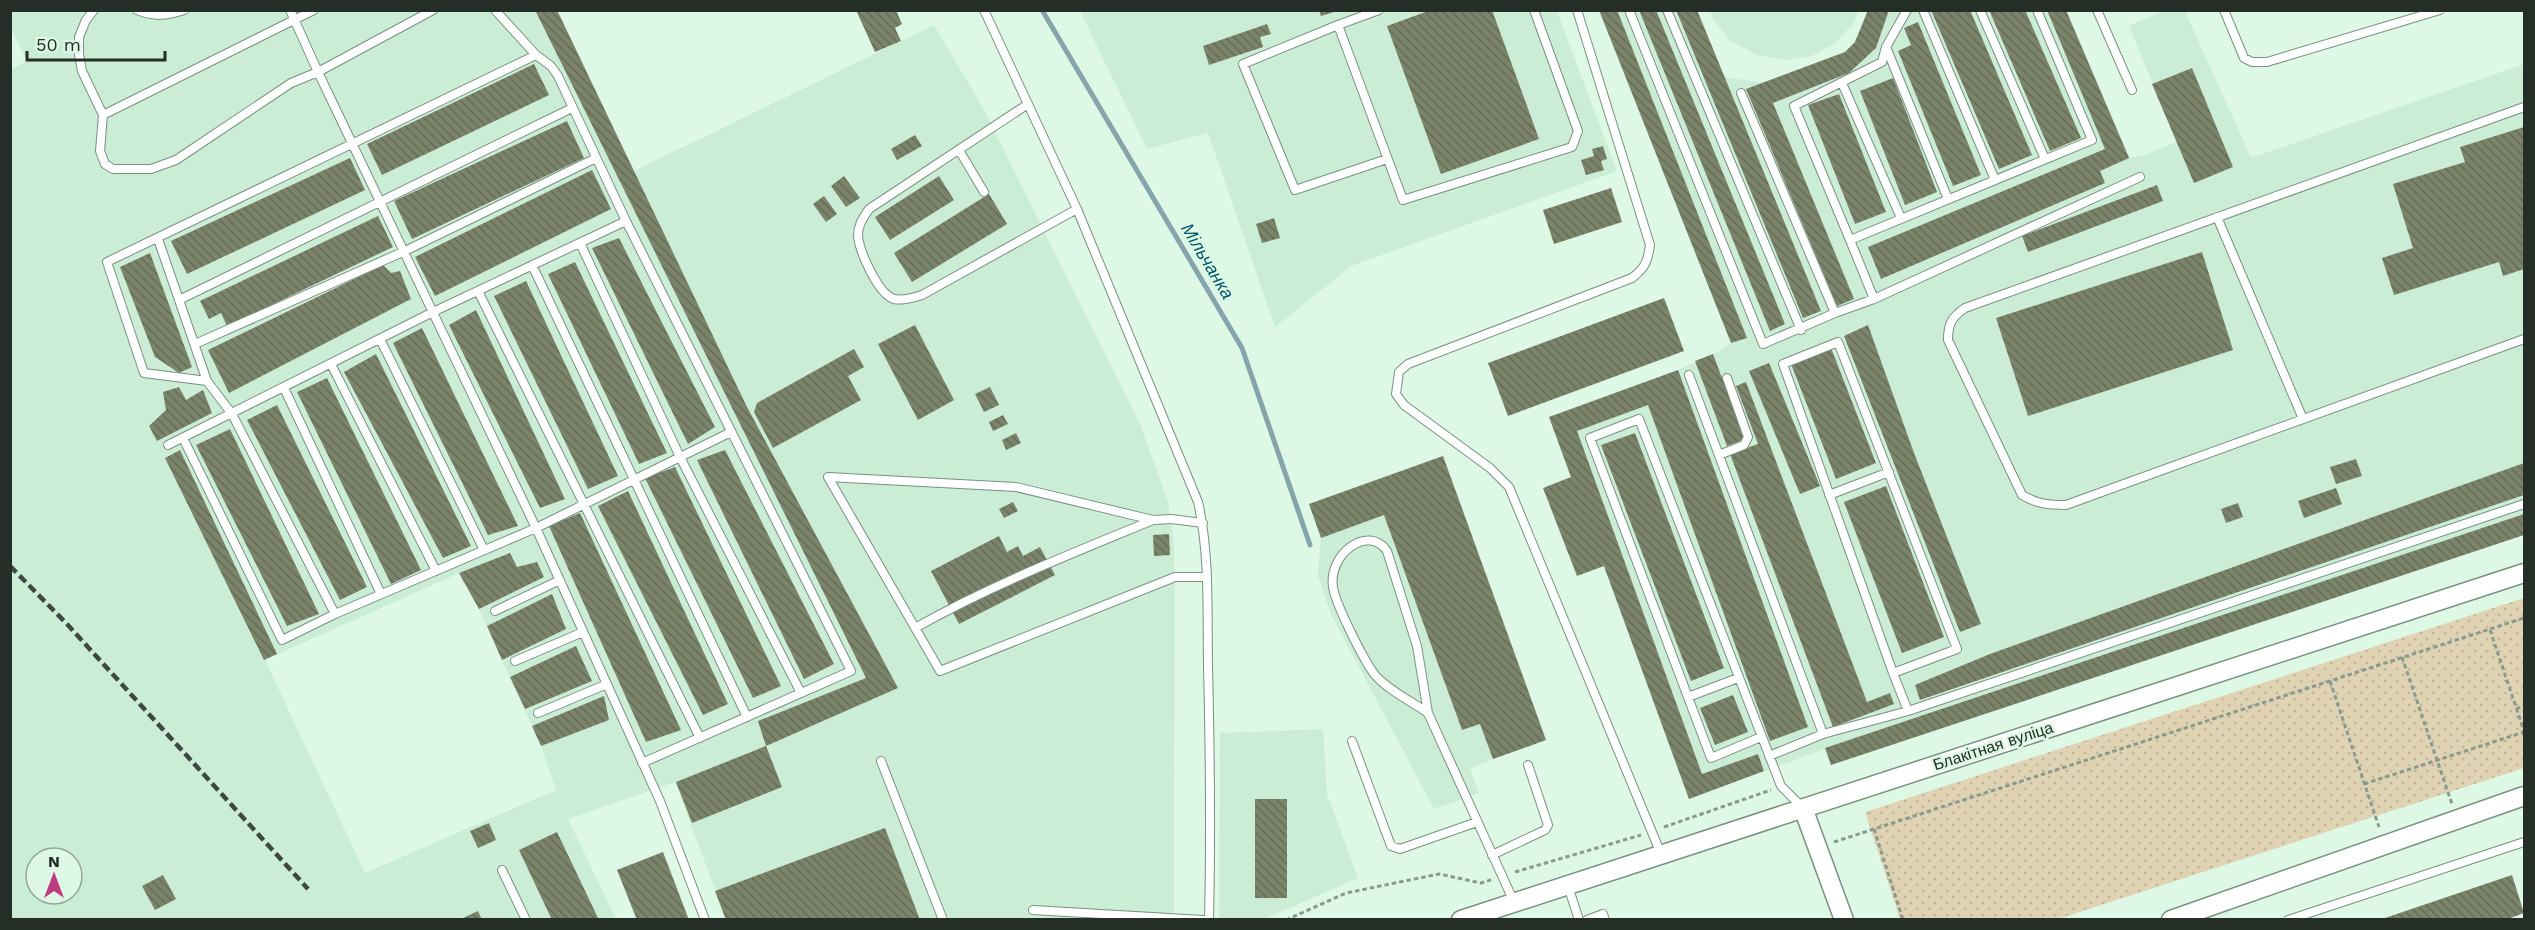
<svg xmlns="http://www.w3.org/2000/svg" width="2535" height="930" font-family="'Work Sans',sans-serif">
	<defs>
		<pattern id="park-dots" width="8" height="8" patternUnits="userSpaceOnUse" patternTransform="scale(1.5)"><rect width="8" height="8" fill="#e0d3b3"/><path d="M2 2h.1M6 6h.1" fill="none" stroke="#c0b59a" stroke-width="1.8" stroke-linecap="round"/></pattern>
		<pattern id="building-back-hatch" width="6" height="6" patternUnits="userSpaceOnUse" patternTransform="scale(1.5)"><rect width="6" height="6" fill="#7b836a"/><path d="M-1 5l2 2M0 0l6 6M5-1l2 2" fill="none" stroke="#656c57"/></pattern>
	</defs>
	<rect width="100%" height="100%" fill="#ddf8e5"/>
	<path fill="#cbedd6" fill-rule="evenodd" d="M11 10 557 11 634 171 934 25 982 106 1140 424 1168 502 1173 535 1175 577 1174 919H726L675 782 568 819 616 919H11L10 70 27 61 11 28ZM459 573 479 609 541 746 556 790 365 873 265 660ZM36 858H72V894H36Z
		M1080 11H1557L1617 171 1351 266 1275 327 1208 133 1147 149Z
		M1599 11H1697L1724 77 1764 83 1845 52 1855 42 1868 11H2066L2130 158 2144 155 2177 142 2129 26 2163 11H2185L2251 158 2524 64V535L1831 765 1825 749 1689 799 1549 417 1678 370 1720 351 1731 343Z
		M1710 11V10L1859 11 1853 24 1835 43 1812 56 1784 60 1756 55 1731 41 1713 19Z
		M1443 456 1546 740 1470 768 1479 793 1434 809 1330 612 1318 576 1321 537 1309 504Z
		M1323 729 1327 794 1358 878 1264 919 1219 920 1220 733Z"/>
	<path fill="url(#park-dots)" d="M2524 598V768L2058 919H1900L1865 812Z"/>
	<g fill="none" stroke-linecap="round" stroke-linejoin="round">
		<path stroke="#85a4ac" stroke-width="5" d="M1042 10 1242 348 1310 545"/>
	</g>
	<path fill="url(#building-back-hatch)" d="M535 10H557L746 405 898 688 766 746 758 721 866 678Z
		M856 10H896L902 24 895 28 901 41 875 52Z
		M1319 10H1337V11L1321 16Z
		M1431 10H1492L1539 139 1441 174 1387 26Z
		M1599 10H1617L1747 338 1731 343Z
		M1639 10H1656L1785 324 1770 331Z
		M1676 10H1697L1821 311 1803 318Z
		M1868 10H1889L1876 48 1849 73 1773 103 1854 299 1837 306 1746 89 1845 52 1855 42Z
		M1931 10H1970L2032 155 1999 169Z
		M1989 10H2025L2081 138 2050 151Z
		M2047 10H2066L2129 158 2100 171 2105 183 1881 279 1868 247 2105 149Z
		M1918 22 1981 175 1953 186 1898 51 1911 45 1904 28Z
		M1267 24 1271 34 1260 37 1263 47 1209 65 1203 46Z
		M534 64 549 95 382 175 367 144Z
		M2192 68 2233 167 2194 183 2152 84Z
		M1893 78 1937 192 1905 205 1860 91Z
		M1839 94 1886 212 1855 224 1808 105Z
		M567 121 584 158 412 239 394 201Z
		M2524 127V269L2503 276 2499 262 2394 295 2382 258 2413 248 2393 184 2465 162 2460 147Z
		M915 135 922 146 897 160 891 149Z
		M1603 146 1607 159 1601 161 1604 170 1586 175 1581 160 1594 156 1592 149Z
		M350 158 365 190 187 274 171 241Z
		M592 170 611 209 435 296 415 257Z
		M844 176 860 198 846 207 831 186Z
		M939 176 954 200 890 240 875 217Z
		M2157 185 2163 201 2028 252 2022 236Z
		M1611 188 1622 222 1554 244 1543 210Z
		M989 194 1007 224 912 282 894 253Z
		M824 196 837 214 826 222 813 204Z
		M378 216 393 247 227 326 221 313 209 319 200 301Z
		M1274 218 1280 238 1262 243 1256 224Z
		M619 238 715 427 688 444 592 248Z
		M2202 252 2233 350 2028 416 1996 318Z
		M150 253 192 367 179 373 155 357 120 267Z
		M575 262 667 453 639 464 548 274Z
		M383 265 391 273 400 271 411 299 229 393 208 350Z
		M526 281 618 476 588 489 494 296Z
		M1664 298 1684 351 1508 416 1488 363Z
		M476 310 565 499 540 508 449 325Z
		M915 325 954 400 918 420 878 344Z
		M1868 325 1914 453 1981 624 1960 632 1844 336Z
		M422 328 518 526 488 535 393 343Z
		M1831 348 1876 463 1836 479 1791 364Z
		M854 349 864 367 848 376 861 400 773 448 754 412 757 403Z
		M376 354 471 546 443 558 344 372Z
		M1713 354 1745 439 1727 446 1695 361Z
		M1769 363 1820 486 1800 494 1749 371Z
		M1678 370 1808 727 1770 741 1648 405 1577 431 1702 774 1758 754 1764 771 1689 799 1604 566 1577 576 1543 488 1571 477 1549 417Z
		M327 378 421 570 391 584 297 392Z
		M1746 382 1867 702 1890 693 1894 704 1833 727 1730 454 1758 444 1736 386Z
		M179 387 186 400 203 390 212 413 157 441 149 426 166 410 163 392Z
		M990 387 999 405 984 412 975 394Z
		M277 405 367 587 340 600 247 420Z
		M1003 415 1008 424 993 431 989 422Z
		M230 429 319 614 287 626 196 445Z
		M1016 433 1021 443 1006 450 1002 440Z
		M1635 433 1724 668 1691 681 1601 445Z
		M180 450 277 654 264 660 165 458Z
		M725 450 834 664 804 679 697 460Z
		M1443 456 1546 740 1493 759 1480 724 1462 730 1384 515 1321 538 1309 504Z
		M2356 459 2362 476 2336 484 2330 467Z
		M2524 463V495L1920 700 1915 685 1990 654Z
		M675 467 781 686 753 698 645 478Z
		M1886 486 1944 637 1902 653 1844 502Z
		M2336 488 2342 504 2304 518 2298 501Z
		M628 491 728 704 703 715 598 506Z
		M1013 502 1018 511 1004 518 999 509Z
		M2238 503 2243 517 2226 523 2221 509Z
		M580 513 681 730 646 742 549 526Z
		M2524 514V535L1831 765 1825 748Z
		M1169 534 1170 555 1154 556 1153 535Z
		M999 536 1007 552 1018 546 1023 556 1040 547 1055 575 959 624 931 571Z
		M510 553 517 567 537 562 544 577 479 609 459 573Z
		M552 594 566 629 502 660 487 626Z
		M576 646 592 681 525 709 510 677Z
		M1733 695 1748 732 1715 745 1700 708Z
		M604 696 609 720 541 746 532 726Z
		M766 746 782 787 692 823 676 782Z
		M1255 799H1287V898H1255Z
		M489 823 496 840 478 848 470 831Z
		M885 828 920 920H726L715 891Z
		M557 832 599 920H552L519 850Z
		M663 852 689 920H637L617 870Z
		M163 875 176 899 155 910 142 886Z
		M2512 875 2524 913 2505 920H2379Z
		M478 911 482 920H459Z"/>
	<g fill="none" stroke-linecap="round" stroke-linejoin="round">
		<defs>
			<path id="service" d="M94 10 86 20 79 37V54L82 71 103 115 100 151 105 164 113 169H151L176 160 291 83 318 72 290 10
				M137 10C154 17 166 16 184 10
				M433 10 318 72 536 528 660 801 705 920
				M495 10 536 55 551 66 558 76 626 221 851 671 642 763
				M984 10 1077 209 1198 502C1210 555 1207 611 1208 665 1210 750 1211 835 1209 920
				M1379 10 1338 25 1403 200 1572 147 1578 131 1534 10
				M1577 10 1650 245C1648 261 1645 268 1632 278L1408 364 1399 372 1396 394 1404 405 1490 468 1509 487 1661 854
				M1629 10 1763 344 1835 313 1741 93
				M1667 10 1801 330
				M1923 10 1995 180
				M1980 10 2045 159
				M2097 10 2132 90
				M2224 10 2244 58 2252 62H2267L2440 10
				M1338 25 1243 64 1295 190 1387 159
				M1886 47 1948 199
				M1842 83 1901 218
				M1028 104 869 209C863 218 858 225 858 235 859 251 878 294 894 299 903 301 913 298 922 295L1077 209
				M2524 107 1965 308C1952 317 1948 323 1948 340L2022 495C2037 504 2049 505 2066 505L2524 339
				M103 115 314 10
				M959 150 984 192
				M2217 217 2303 419
				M158 239 207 381 232 414 335 614
				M1850 240 1794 106 1882 62 1886 47 1907 10
				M580 243 680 457 801 693
				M532 265 747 717
				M478 291 700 738
				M1874 299 2140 177
				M179 300 572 108
				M1835 313 1874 299 1850 240 2092 140 2037 10
				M380 339 484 550
				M195 344 405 251 596 158
				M331 364 436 571
				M1689 375 1823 734
				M207 381 144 373 107 262 536 55
				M284 388 381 594
				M183 438 282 640 335 614 536 528 731 432
				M168 445 433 312 626 221
				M1719 455 1744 445 1748 437 1727 378
				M1829 495 1889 472
				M1203 523 1171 519 1153 520 1016 487 828 477 940 671 1175 577H1206
				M495 611 560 580
				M915 628C991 585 1073 553 1153 520
				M515 661 583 632
				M1893 673 1957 649 1838 342 1783 364 1893 673 1908 711
				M1688 697 1738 678
				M538 713 607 684
				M1428 713C1411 701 1388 690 1375 675 1364 661 1335 603 1333 587 1328 554 1368 524 1387 551L1417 646 1428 713 1514 902
				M1761 737 1711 758 1590 438 1639 419 1781 786 1802 807
				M1352 741 1391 846 1400 849 1477 822
				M1769 756 1823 734 1908 711 2524 504
				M881 761 943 920
				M1492 855 1545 830 1548 825 1528 765
				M502 870 526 920
				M1568 886 1579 920
				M1033 910 1203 920
				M1587 920 1603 914 1605 920
				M2288 920 2524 842"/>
			<path id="tertiary" d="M1803 808 1844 920
				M1461 920 2524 573
				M2171 920 2524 796"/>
		</defs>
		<use href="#service" stroke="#789180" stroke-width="10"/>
		<use href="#tertiary" stroke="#789180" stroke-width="21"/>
		<path stroke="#879a8d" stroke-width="3" stroke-dasharray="4.5 3" stroke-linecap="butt" d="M2490 630 2524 731
			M2402 657 2452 804
			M2330 681 2379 827
			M2516 709 2524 706
			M2364 784 2524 732
			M1664 827 1771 790
			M1874 829 1903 920
			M1834 842 2524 618
			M1515 872 1641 835
			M1286 920 1346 893 1439 874 1481 883 1491 880"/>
		<use href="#service" stroke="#fff" stroke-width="8"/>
		<use href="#tertiary" stroke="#fff" stroke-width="18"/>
		<path stroke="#3d4940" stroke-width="4.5" stroke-dasharray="9 4.5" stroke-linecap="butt" d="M10 566 67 624 308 889"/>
	</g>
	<g text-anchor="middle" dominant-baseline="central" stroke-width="5" stroke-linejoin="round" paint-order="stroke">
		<g font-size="16" fill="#242e27" stroke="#ddf8e5">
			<text transform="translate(1993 746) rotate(-18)">Блакітная вуліца</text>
		</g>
		<g font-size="18" font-style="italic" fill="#01586b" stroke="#ddf8e5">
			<text transform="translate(1208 261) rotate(59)">Мільчанка</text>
		</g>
	</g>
	<rect width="2535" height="930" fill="none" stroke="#242e27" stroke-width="24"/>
	<g transform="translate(54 876)"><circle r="28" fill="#ddf8e5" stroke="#93a799" stroke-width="1.5"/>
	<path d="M0-4.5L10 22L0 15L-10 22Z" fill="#bf3c83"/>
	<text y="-9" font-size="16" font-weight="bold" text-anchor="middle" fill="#242e27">N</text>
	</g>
	<path d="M27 51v9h138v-9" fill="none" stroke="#242e27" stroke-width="3"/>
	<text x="36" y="51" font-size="18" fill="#242e27" stroke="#ddf8e5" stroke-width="4.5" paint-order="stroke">50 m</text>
</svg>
